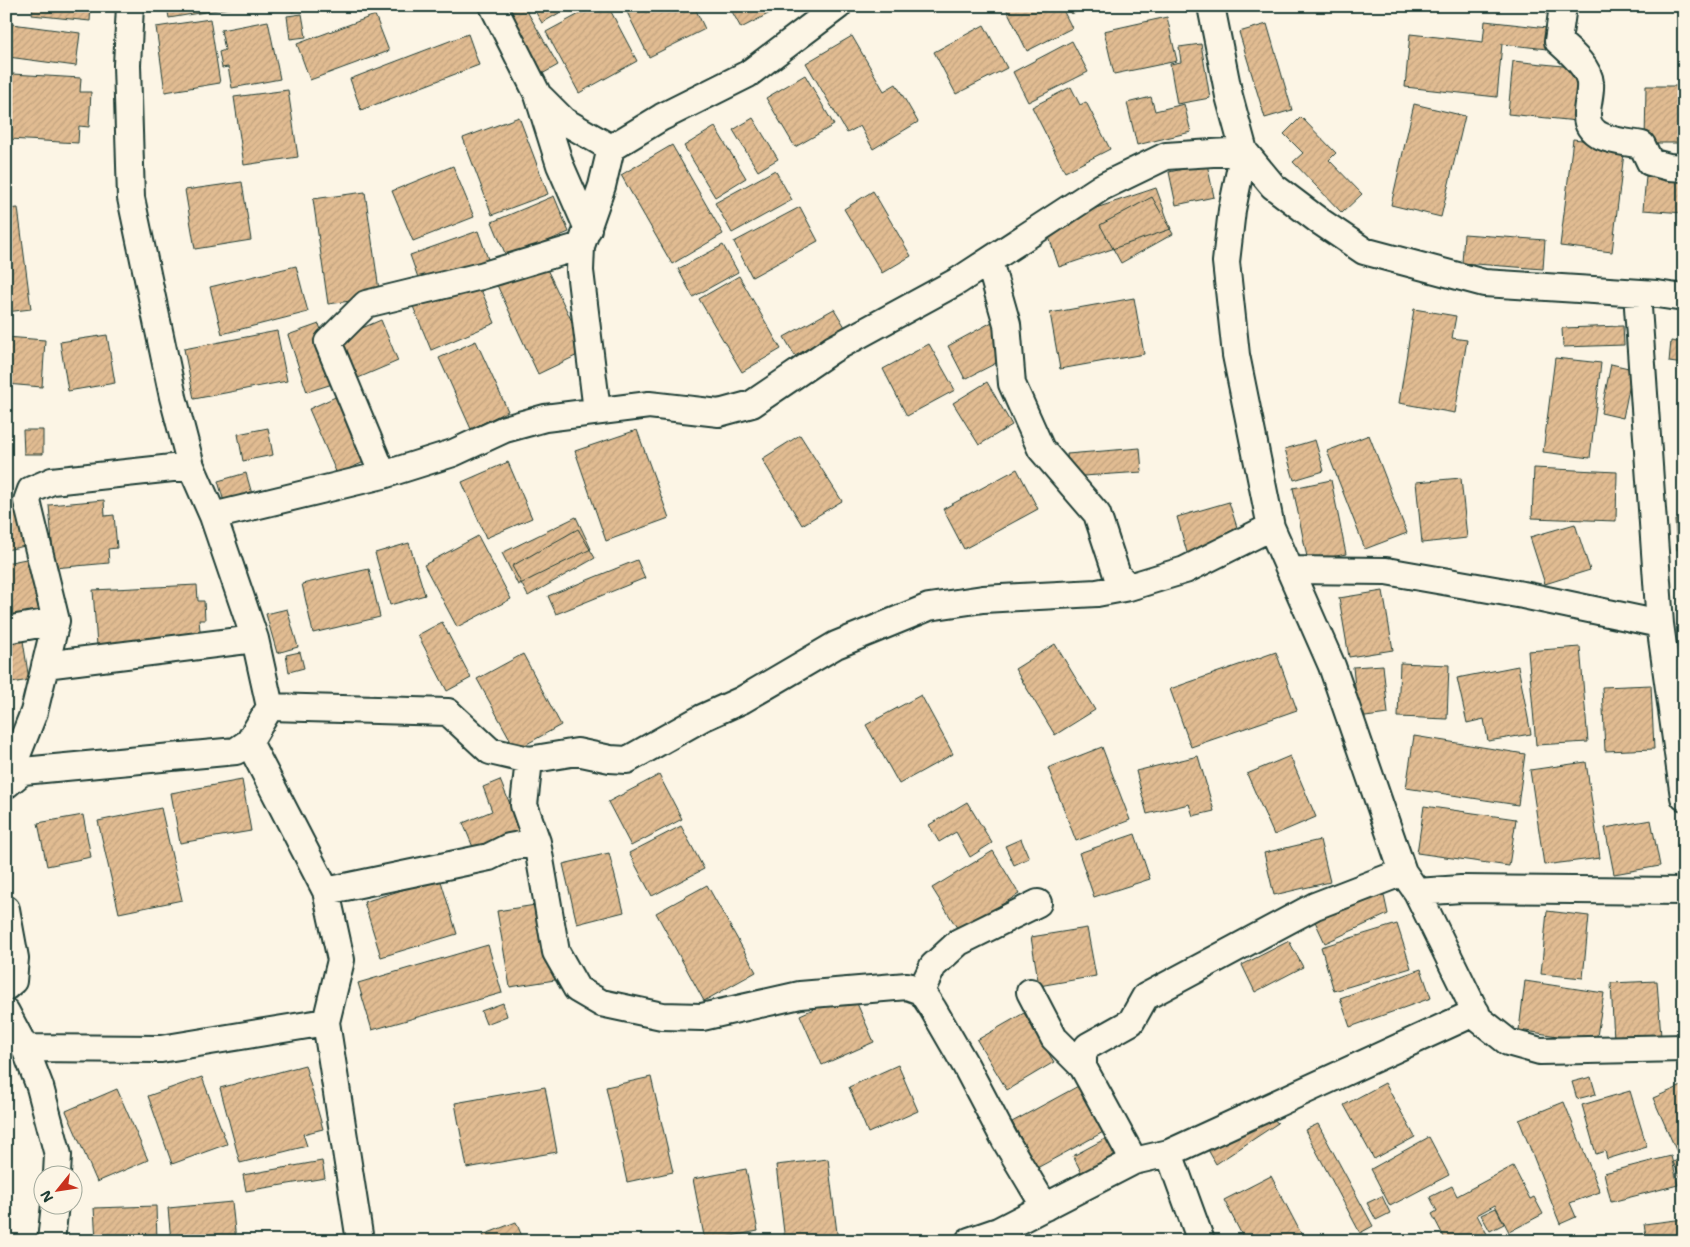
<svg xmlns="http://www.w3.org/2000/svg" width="1690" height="1247" font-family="'Shantell Sans',sans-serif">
	<defs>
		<pattern id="building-hatch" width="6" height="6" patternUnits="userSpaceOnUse" patternTransform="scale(1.25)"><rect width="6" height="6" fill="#e1bc92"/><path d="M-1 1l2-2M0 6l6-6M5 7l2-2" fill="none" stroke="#c1a27e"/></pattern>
	</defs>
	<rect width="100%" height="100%" fill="#fcf5e5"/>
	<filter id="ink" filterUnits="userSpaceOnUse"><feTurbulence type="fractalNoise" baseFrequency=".02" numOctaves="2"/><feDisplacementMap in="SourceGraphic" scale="10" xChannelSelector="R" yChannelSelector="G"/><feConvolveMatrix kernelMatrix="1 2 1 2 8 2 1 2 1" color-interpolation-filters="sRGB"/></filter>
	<g filter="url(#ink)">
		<path fill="url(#building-hatch)" stroke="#1f3d34" d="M33 6H91L90 21 32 15Z
			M167 6H235V7L169 18Z
			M290 6H305L292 12Z
			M343 6H357L345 11Z
			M503 6H524L558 65 542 74Z
			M532 6H571L542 23Z
			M594 6H608L637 61 579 93 546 32Z
			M624 6H694L705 29 649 57Z
			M729 6H769L772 12 741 28Z
			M1005 6H1061L1072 28 1027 51Z
			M1067 6H1091L1071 14Z
			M302 14 306 37 290 39 287 16Z
			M375 15 389 51 310 80 297 44Z
			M1167 17 1177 61 1114 74 1104 31Z
			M210 19 220 83 165 92 156 27Z
			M268 21 280 79 232 88 228 67 222 68 219 52 225 50 221 30Z
			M1485 21 1548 28 1547 49 1502 44 1497 97 1405 87 1410 34 1483 42Z
			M12 24 80 33 76 66 8 57Z
			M1267 24 1292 110 1265 118 1239 32Z
			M984 25 1007 68 956 94 934 52Z
			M468 34 479 65 361 110 350 79Z
			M852 36 884 91 896 84 918 122 873 149 860 126 847 133 806 63Z
			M1072 41 1088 72 1028 102 1013 72Z
			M1201 44 1210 98 1177 104 1170 64 1181 62 1179 47Z
			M1513 61 1583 68 1577 121 1508 114Z
			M12 74 81 78 80 92H91L89 127 79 126 78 143 9 139Z
			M805 75 834 125 795 147 766 98Z
			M1646 86H1684V143H1645Z
			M1071 87 1080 105 1086 102 1110 149 1065 172 1032 107Z
			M288 90 298 157 244 165 234 97Z
			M1151 97 1155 111 1184 104 1191 132 1137 145 1127 103Z
			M1414 104 1465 116 1441 217 1391 205Z
			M519 117 548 194 492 215 463 138Z
			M1301 117 1336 153 1329 160 1362 194 1342 213 1293 162 1303 153 1284 134Z
			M753 118 778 159 758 171 733 130Z
			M715 127 746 178 715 197 684 146Z
			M1573 139 1625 145 1612 252 1560 246Z
			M672 145 723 234 672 264 621 175Z
			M1207 164 1214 197 1176 205 1169 172Z
			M453 166 474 217 413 241 392 191Z
			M775 170 792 200 732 233 715 203Z
			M1646 176 1684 179V213L1643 210Z
			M242 182 251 240 195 249 185 190Z
			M1156 188 1171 229 1059 267 1045 225Z
			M873 191 911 256 882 273 844 209Z
			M365 192 380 297 328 304 313 199Z
			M554 196 569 232 507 258 492 222Z
			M1152 197 1173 234 1121 263 1100 225Z
			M800 207 818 241 752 277 734 242Z
			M18 208 31 309 6 312V209Z
			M478 231 489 262 421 286 410 255Z
			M1464 234 1545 240 1543 269 1462 263Z
			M723 245 738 272 693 297 678 269Z
			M544 263 586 351 538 374 497 285Z
			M296 266 308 312 222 334 210 287Z
			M739 276 781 349 742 372 699 299Z
			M479 285 495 323 431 350 412 304 438 293 441 301Z
			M1134 298 1144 354 1060 369 1050 313Z
			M834 309 845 327 795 356 784 337Z
			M1414 309 1456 316 1452 338 1467 340 1455 413 1399 403Z
			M381 320 398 361 351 381 334 340Z
			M992 322 1010 356 965 379 948 346Z
			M319 324 339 382 307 392 288 335Z
			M1623 326 1624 345 1563 347 1562 328Z
			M277 331 287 381 194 399 184 349Z
			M107 335 115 383 68 391 60 342Z
			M6 337 45 340 42 387 6 384Z
			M476 341 508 411 471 429 439 358Z
			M1671 341 1684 343V364L1669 362Z
			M929 344 955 390 907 416 883 369Z
			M1555 358 1601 363 1590 458 1543 452Z
			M1611 364 1633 369 1623 418 1601 413Z
			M987 382 1012 425 979 445 953 403Z
			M342 394 371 459 337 474 309 409Z
			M268 428 273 455 243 461 238 434Z
			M23 430H43V454H24Z
			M637 430 669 518 606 541 575 451Z
			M800 435 842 501 802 525 762 459Z
			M1369 435 1407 533 1365 549 1327 451Z
			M1315 440 1324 471 1294 480 1285 449Z
			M1140 448 1142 472 1069 477 1067 454Z
			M508 462 532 518 486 538 462 482Z
			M1534 468 1617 472 1616 521 1532 518Z
			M1017 469 1038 509 964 549 943 509Z
			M246 473 252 494 224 502 218 481Z
			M1461 478 1467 538 1422 543 1416 482Z
			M1331 480 1346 554 1308 562 1293 488Z
			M104 500 105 516 114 515 117 548 108 549 109 563 54 568 49 505Z
			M15 502 25 546 6 550V504Z
			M1229 502 1241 540 1188 556 1177 517Z
			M576 517 591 549 518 585 502 553Z
			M1684 519V549L1677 550 1675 520Z
			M1575 524 1590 570 1545 584 1530 537Z
			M578 529 595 558 528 596 512 566Z
			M478 536 511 599 457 627 424 565Z
			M409 543 425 595 390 605 375 553Z
			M31 558 41 610 24 614 6 626V563Z
			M637 560 645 578 556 614 548 596Z
			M369 569 380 617 313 633 302 584Z
			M197 585 198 601H204L205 620H199L201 641 97 646 93 590Z
			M1383 591 1393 650 1349 657 1339 598Z
			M287 609 298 647 277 653 266 614Z
			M442 622 471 678 447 691 418 635Z
			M22 634 29 680 6 684V637Z
			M1055 644 1095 710 1055 735 1015 669Z
			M1580 647 1588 742 1536 745 1528 651Z
			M300 652 304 668 289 672 286 655Z
			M1276 652 1297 710 1191 747 1170 689Z
			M523 654 561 725 516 750 477 679Z
			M1400 663 1449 665 1447 719 1398 717Z
			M1383 665 1388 714 1358 718 1353 667Z
			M1518 666 1531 734 1488 741 1484 719 1467 723 1457 678Z
			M1651 685 1654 749 1605 751 1602 687Z
			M921 695 953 754 899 784 866 725Z
			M1414 736 1525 754 1518 805 1406 788Z
			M1102 747 1130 820 1076 841 1048 768Z
			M1198 756 1214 811 1193 816 1189 804 1147 814 1136 771Z
			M1290 756 1316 817 1274 835 1247 774Z
			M1586 762 1600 858 1544 865 1530 770Z
			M659 775 682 819 631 846 608 802Z
			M242 780 251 831 180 843 171 793Z
			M500 780 522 833 475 852 463 823 492 811 483 787Z
			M967 802 992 843 970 857 956 832 939 842 929 825Z
			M1424 806 1516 819 1509 866 1417 853Z
			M161 808 182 900 119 913 98 821Z
			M83 815 91 857 47 866 38 823Z
			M1651 820 1660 866 1614 874 1605 828Z
			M681 826 704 869 652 896 629 853Z
			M1135 834 1150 879 1094 897 1079 853Z
			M1021 839 1029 858 1014 865 1005 846Z
			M1320 840 1330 882 1274 895 1264 853Z
			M993 851 1019 894 959 931 932 888Z
			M609 853 624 912 577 924 563 864Z
			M440 878 457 934 381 957 364 902Z
			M707 885 756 972 704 1001 656 913Z
			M1383 891 1388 914 1325 943 1312 915Z
			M542 904 555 980 510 987 497 911Z
			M1547 911 1589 916 1583 978 1541 974Z
			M1397 924 1411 968 1334 991 1321 947Z
			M1087 928 1096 976 1039 986 1031 937Z
			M1289 941 1303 967 1255 992 1242 965Z
			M488 945 502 993 372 1030 358 983Z
			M1421 969 1431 998 1350 1027 1340 998Z
			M1525 981 1604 993 1596 1042 1519 1030Z
			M1657 981 1661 1037 1614 1040 1611 983Z
			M852 992 874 1042 822 1065 800 1015Z
			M503 1003 507 1016 486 1024 481 1011Z
			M1024 1013 1054 1062 1007 1090 977 1040Z
			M305 1065 323 1129 303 1134 307 1146 240 1163 220 1088Z
			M898 1065 918 1111 868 1133 849 1087Z
			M202 1077 227 1144 172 1164 148 1096Z
			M651 1077 673 1172 627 1182 606 1087Z
			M1591 1077 1596 1094 1577 1099 1572 1082Z
			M1385 1083 1415 1137 1374 1159 1344 1105Z
			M1082 1084 1107 1130 1037 1168 1012 1122Z
			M1684 1085V1185L1673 1162 1680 1159 1653 1098Z
			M545 1087 557 1152 467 1168 455 1103Z
			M117 1089 148 1160 97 1182 66 1111Z
			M1630 1091 1647 1147 1607 1159 1605 1151 1596 1154 1582 1105Z
			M1564 1102 1600 1192 1570 1203 1576 1217 1560 1224 1519 1120Z
			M1267 1114 1278 1123 1216 1164 1206 1146Z
			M1318 1124 1373 1226 1360 1233 1305 1130Z
			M1114 1134 1127 1157 1085 1179 1073 1156Z
			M1429 1137 1449 1175 1390 1206 1371 1169Z
			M1671 1156 1678 1185 1611 1202 1604 1173Z
			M828 1159 838 1241H785L776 1165Z
			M322 1161 325 1178 246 1191 243 1175Z
			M1513 1166 1530 1199 1534 1197 1543 1214 1509 1232 1495 1205 1477 1215 1487 1234 1474 1241H1446L1432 1214 1437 1211 1430 1197 1452 1186 1457 1196Z
			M746 1169 758 1231 705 1241 693 1179Z
			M1271 1176 1305 1241H1245L1224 1200Z
			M1382 1196 1390 1213 1376 1220 1367 1203Z
			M232 1202 236 1241H171L168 1208Z
			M156 1206 157 1241H96L94 1208Z
			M1496 1208 1504 1224 1490 1231 1481 1215Z
			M1684 1219V1241H1647L1644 1224Z
			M516 1222 524 1241H486L483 1235Z"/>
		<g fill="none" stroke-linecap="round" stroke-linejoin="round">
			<defs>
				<path id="minor" d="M493 6 538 95 560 165 588 229
					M1211 6 1229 96 1244 151 1273 186 1318 220 1364 251 1484 283 1657 294 1684 298
					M1563 6 1558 41C1569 51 1589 67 1590 83 1591 93 1587 104 1587 114 1586 141 1622 141 1642 145L1650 162 1669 167 1684 168
					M541 98 564 121 611 148
					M989 261 1007 324 1012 384 1041 449 1097 514 1117 575 1129 587
					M1637 293 1660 624 1684 797
					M597 411 580 271 581 246 602 186 611 148 662 117 748 74 838 6
					M383 475 328 342 366 304 481 276 581 246
					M213 516 383 475 453 453 505 429 545 418 649 405 719 413 752 404 833 349 958 281 1102 187 1166 156 1244 151 1232 210 1226 262 1236 355 1271 527 1332 666 1403 872 1417 892 1479 1019 1508 1042 1540 1051 1684 1048
					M1290 570 1386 571 1523 595 1660 624
					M6 630 56 621
					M45 665 255 639
					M270 707 448 712 490 751 529 760 577 752 610 759 627 760 702 718 742 700 836 645 929 607 983 599 1097 593 1129 587 1185 570 1271 527
					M249 742 326 891 341 960 326 1022 360 1241
					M6 783 34 712 56 621 27 501 31 490 52 481 191 466
					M6 785 23 771 236 751 249 742 270 707 255 639 213 516 191 466 173 397 131 198 127 65 130 6
					M537 842 556 952 577 989 601 1003 662 1016 702 1017 800 995 907 986 921 991 933 1009 966 1066 1005 1140 1045 1207
					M326 891 489 857 509 847 537 842 524 805 529 760
					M1417 892 1461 889 1684 891
					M6 909 15 958 13 981 6 987
					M921 991 933 966 959 942 1038 903
					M1030 992 1054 1038 1083 1067 1134 1161
					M6 1012 25 1048 40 1087 58 1155 57 1174
					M25 1048 161 1049 326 1022
					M1083 1067V1054L1088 1046 1131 1022 1145 997 1315 906 1403 872
					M1169 1153 1201 1241
					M51 1241 55 1204
					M969 1241 998 1231 1134 1161 1169 1153 1476 1012"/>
			</defs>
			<use href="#minor" stroke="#1f3d34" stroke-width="30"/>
			<use href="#minor" stroke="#fcf5e5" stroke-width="26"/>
		</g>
	</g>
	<rect width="1690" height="1247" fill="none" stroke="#fcf5e5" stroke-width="25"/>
	<rect x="12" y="12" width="1665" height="1222" fill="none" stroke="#1f3d34" stroke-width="2" filter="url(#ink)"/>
	<g transform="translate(58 1190) rotate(240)"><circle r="24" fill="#fcf5e5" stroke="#a4ab9e"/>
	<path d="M0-4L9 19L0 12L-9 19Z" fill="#c8321e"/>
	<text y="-8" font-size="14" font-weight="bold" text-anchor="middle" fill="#1f3d34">N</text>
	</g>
</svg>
